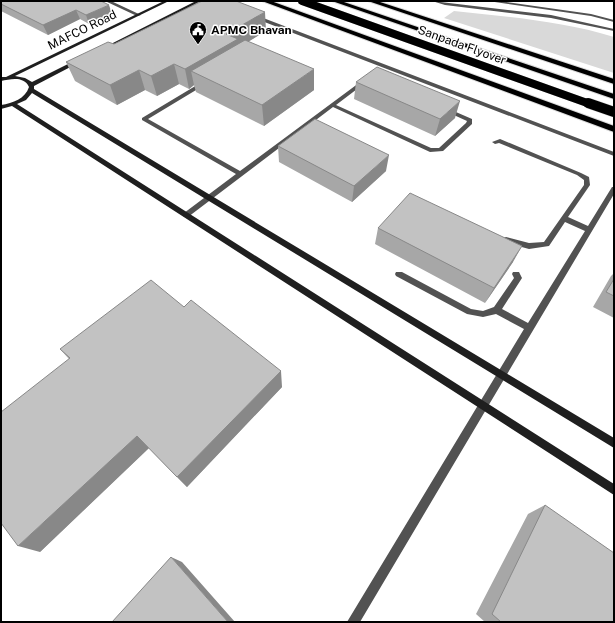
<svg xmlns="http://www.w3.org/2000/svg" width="615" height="623" font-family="'Public Sans',sans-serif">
	<rect width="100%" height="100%" fill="#fff"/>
	<path fill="#d9d9d9" d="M454 11C508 17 562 21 614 37V73L444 18Z"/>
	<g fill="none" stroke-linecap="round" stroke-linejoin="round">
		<defs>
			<path id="highway" d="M262 1H271L614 126V132Z
				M332 1H341L614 94V99Z
				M368 1H377L614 79V84Z"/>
		</defs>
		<use href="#highway" stroke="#dbdbdb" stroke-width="2"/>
		<path fill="#525252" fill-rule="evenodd" d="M363 80 366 82 365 83 336 105 431 148H439L466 123 467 121 445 111V109H449L472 119V124L443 151 430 152 333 107 188 217H184L183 215 184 213 236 174 142 120V118L202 82H206V84L148 119 240 171Z
			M500 139 581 173 589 177 590 185 568 217 588 226 612 187H614V194L360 622H347L524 329 496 314 483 317 467 314 396 276 395 274 396 272H402L471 309 483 311 494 307 514 278 512 274 513 272H519L522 278 502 309 528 323 585 231 565 222 549 246 529 249 503 242 502 240 503 238 506 237 529 243 544 242 584 185V180L577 175 499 143 495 144 492 142Z"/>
		<path fill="#525252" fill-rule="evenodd" d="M105 1H111L141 15 137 16Z
			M432 1 551 15 614 29V31L551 18 445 5Z
			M488 1H499L591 14 614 20V22L591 16Z
			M254 16H258L614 152V156L254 18Z"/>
		<path fill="#1f1f1f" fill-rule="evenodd" d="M164 1H169L15 76 25 78 32 82 76 60H80V62L34 86V89L614 438V448L32 93 26 100 17 104 614 484V495L12 106 1 109V105C13 103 25 99 29 87 24 76 11 79 1 81V77H6Z
			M196 1H201L105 50 101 49Z"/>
		<use href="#highway" fill="#000" fill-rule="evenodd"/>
		<defs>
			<path id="highway-bridge-far1" d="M302 1 590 104"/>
			<path id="highway-bridge" d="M588 103 614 112"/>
		</defs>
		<use href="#highway-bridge-far1" stroke="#dbdbdb" stroke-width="8" stroke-linecap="butt"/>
		<use href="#highway-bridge" stroke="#dbdbdb" stroke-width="11" stroke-linecap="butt"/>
		<use href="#highway-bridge-far1" stroke="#000" stroke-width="8"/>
		<use href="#highway-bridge" stroke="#000" stroke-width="10"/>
	</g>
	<path fill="#a7a7a7" d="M1 1 112 14 89 24 80 19 48 35 1 11Z
		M266 31 248 42 314 90 264 126 196 92 194 85 189 89 179 84 157 96 145 90 117 105 75 81 66 62 114 44Z
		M356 82 455 118 435 136 354 99Z
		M278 146 386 171 352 202 279 162Z
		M378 228 513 262 485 303 375 244Z
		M614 273V318L593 307 611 276Z
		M184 307 282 387 187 487 149 448 40 552 69 359 60 349Z
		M545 505 614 622H485L476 614 528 514Z"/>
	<path fill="#888" d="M109 5 112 14 89 24 86 15Z
		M76 10 80 19 48 35 43 25Z
		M265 12 266 31 239 47 191 71 194 85 189 89 185 69 226 34Z
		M174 64 179 84 157 96 151 76Z
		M314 69V90L264 126 262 105Z
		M139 70 145 90 117 105 110 85Z
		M460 101 455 118 435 136 440 119Z
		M389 155 386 171 352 202 354 186Z
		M522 246 513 262 485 303 494 288Z
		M281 371 282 387 187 487 177 477Z
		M137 436 149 448 40 552 18 546Z
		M171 557 182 562 235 622H228Z"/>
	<path fill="#c2c2c2" stroke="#888" d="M1 1H101L109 5 86 15 76 10 43 25 1 4Z
		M202 1H236L265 12 226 34 238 39 185 69 174 64 151 76 139 70 110 85 66 62 108 42 114 44Z
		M245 40 314 69 262 105 191 71Z
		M377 67 460 101 440 119 356 82Z
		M315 119 389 155 354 186 278 146Z
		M410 193 522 246 494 288 378 228Z
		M614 279V296L606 292Z
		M151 280 184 307 191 300 281 371 177 477 137 436 18 546 1 523V412L70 358 60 349Z
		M545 505 614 553V622H501L492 614Z
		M171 557 228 622H112Z"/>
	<defs>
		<symbol id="civic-pin" viewBox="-11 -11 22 30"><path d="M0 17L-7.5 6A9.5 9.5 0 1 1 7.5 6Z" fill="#000" stroke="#fff"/><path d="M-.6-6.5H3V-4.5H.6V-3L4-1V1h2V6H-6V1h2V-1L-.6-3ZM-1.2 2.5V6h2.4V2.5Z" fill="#fff"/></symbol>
	</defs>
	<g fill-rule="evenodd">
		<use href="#civic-pin" x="188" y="20" width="20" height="27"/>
	</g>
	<g text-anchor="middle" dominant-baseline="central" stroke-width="3" stroke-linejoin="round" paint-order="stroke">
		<g font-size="12" fill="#000" stroke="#fff">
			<text transform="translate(82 30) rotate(-26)">MAFCO Road</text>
			<text transform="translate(462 45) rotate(20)">Sanpada Flyover</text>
		</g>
		<g font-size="12" font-weight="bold" fill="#000" stroke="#fff" text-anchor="start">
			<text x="211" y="30">APMC Bhavan</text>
		</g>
	</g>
	<rect width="615" height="623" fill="none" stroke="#000000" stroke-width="4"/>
</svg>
